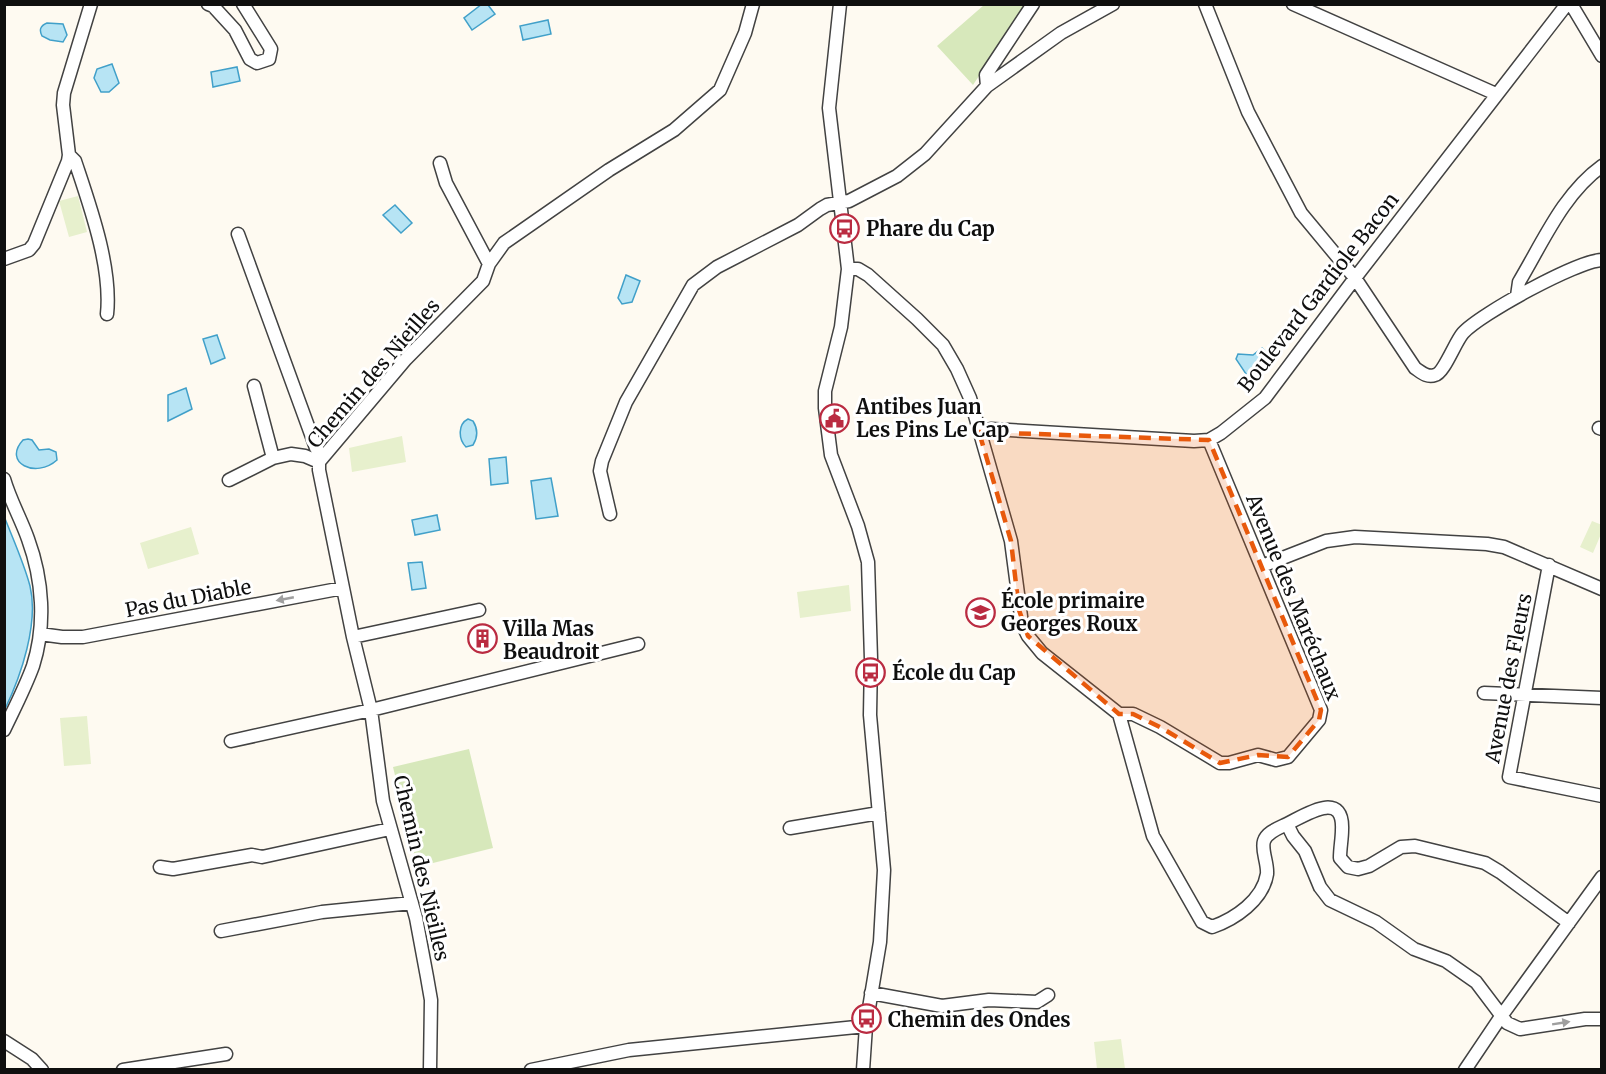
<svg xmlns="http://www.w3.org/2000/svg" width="1606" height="1074" font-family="Merriweather,serif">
	<rect width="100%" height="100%" fill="#fefaf1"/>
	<path fill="#d7e8bb" d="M984 5H1026L973 85 937 46Z
		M469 749 493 848 417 867 393 767Z"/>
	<path fill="#e7f0cd" d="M78 196 87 232 69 237 59 201Z
		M402 436 406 462 352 472 349 448Z
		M1592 521 1602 525 1601 534 1593 553 1580 547Z
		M191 527 199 554 148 569 140 543Z
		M849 585 851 611 800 618 797 592Z
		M87 716 91 764 64 766 60 718Z
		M1121 1039 1125 1069H1097L1094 1042Z"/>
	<path fill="#b7e4f4" stroke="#41a0c9" stroke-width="1.5" d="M482 4 488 5 495 14 472 30 464 18Z
		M548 20 551 34 523 40 520 26Z
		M47 23 63 24 67 35 63 42 50 40 42 36C39 30 40 26 47 23Z
		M112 64 119 83 109 92H101L94 78 97 69Z
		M237 67 240 81 213 87 211 72Z
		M395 205 412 223 401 233 383 215Z
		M626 275 640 281 632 302 622 304 618 298Z
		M217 335 225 358 211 364 203 339Z
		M1262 348 1270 355C1265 367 1262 374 1248 377L1236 359 1238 354 1253 355Z
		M186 388 192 409 168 421V395Z
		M468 419 473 421C478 429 478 437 473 445L466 447C458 439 458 424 468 419Z
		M28 439 32 440 39 450 49 449 56 452 57 460C36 479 2 463 23 440Z
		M506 457 508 483 491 485 489 459Z
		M551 478 558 516 536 519 531 481Z
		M437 515 440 530 415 535 412 520Z
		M4 516C13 539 24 563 30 586 39 623 21 676 5 709Z
		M422 562 426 588 412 590 408 563Z"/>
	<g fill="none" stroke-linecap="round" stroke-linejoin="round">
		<defs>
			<path id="minor" d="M208 4 213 6 235 30 250 59 257 63 269 59 271 49 243 4
				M840 4 829 108 848 269 841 327 825 391V408L831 455 858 526 868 562 871 659 870 715 884 870 880 942 866 1026 863 1070
				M1205 4 1248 112 1301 213 1355 278 1415 368C1421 372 1427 378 1435 375 1444 373 1455 342 1463 333 1480 314 1577 261 1602 260
				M1293 4 1496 94
				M1571 4 1602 56
				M987 86 986 75 1033 4
				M69 155 75 161C90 206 112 267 107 314
				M440 163 446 183 489 264
				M238 234 316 448 322 456
				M4 259 29 250 34 244 68 161 69 155 63 105 64 93 91 4
				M848 269H858L868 275 917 319 943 345 957 369 970 398 1011 541 1022 624 1028 636 1042 653 1119 714 1153 836 1202 922 1212 927C1235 919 1263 900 1267 874 1268 863 1261 850 1264 841 1267 832 1279 828 1287 824L1293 836 1305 851 1320 887 1330 900 1376 922 1414 949 1446 961 1476 982 1507 1023 1520 1029 1585 1019H1602
				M1517 296 1519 282C1543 242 1563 194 1602 166
				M254 386 273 458 291 454 305 456 319 462
				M1599 428 1602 429
				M979 432 991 429 1194 441 1209 440 1221 433 1265 398 1355 278 1567 4
				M4 479C10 500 21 519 28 539 43 580 46 625 33 666 25 688 14 709 4 730
				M229 480 273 458
				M610 514 600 471 602 461 626 402 693 285 717 267 798 225 820 209 827 205 849 201 897 176 925 154 987 86 1061 33 1113 4
				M1549 565 1509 777 1602 796
				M1262 566 1326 541 1355 537 1487 544 1504 547 1602 589
				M40 634 62 637H83L343 588
				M353 637 479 610
				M1484 693 1602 698
				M1119 714H1133L1160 727 1220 763H1229L1258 755 1276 760 1288 757 1319 720 1321 710 1209 440
				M231 741 371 710 638 644
				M1287 824C1305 815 1344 789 1342 830 1342 839 1340 848 1340 858L1348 867 1358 869 1369 866 1401 847 1415 846 1485 863 1500 872 1569 923
				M790 828 879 813
				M160 867 173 869 252 855 262 857 390 829
				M221 931 322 912 412 903
				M871 993 942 1006 989 1000 1037 1002 1048 995
				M4 1041 32 1059 42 1070
				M123 1070 226 1054
				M430 1070 431 1000 427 977 416 918 383 801 371 710 353 637 319 470V462L406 359 483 281 489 264 504 243 609 170 674 130 720 90 745 33 753 4
				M531 1070 629 1050 866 1026
				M1465 1070 1502 1015 1602 877"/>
		</defs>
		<use href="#minor" stroke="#424242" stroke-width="15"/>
		<use href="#minor" stroke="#fff" stroke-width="12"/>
	</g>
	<defs><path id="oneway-solid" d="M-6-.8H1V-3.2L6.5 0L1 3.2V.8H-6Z" transform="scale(1.5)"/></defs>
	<g fill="#9f9f9f">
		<use href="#oneway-solid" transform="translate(285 599) rotate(169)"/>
		<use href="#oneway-solid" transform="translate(1561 1023) rotate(-9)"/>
	</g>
	<path fill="#e8590c" fill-opacity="0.2" stroke="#e8590c" stroke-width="4.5" stroke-dasharray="12 8" stroke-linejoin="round" d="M979 432 1209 440 1321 710 1319 720 1288 757 1258 755 1220 763 1160 727 1133 714H1119L1028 636 1019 610 1011 541Z"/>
	<defs>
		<symbol id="bus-ring" viewBox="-11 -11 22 22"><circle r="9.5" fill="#fff" stroke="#ba2b41" stroke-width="1.5"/><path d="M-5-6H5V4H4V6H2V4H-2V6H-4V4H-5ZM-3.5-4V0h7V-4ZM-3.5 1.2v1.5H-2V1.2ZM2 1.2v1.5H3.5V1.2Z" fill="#ba2b41"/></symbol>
		<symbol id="civic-ring" viewBox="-11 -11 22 22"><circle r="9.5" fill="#fff" stroke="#ba2b41" stroke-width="1.5"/><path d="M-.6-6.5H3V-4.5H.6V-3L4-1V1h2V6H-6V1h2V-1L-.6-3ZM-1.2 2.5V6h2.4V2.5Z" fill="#ba2b41"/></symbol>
		<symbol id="school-ring" viewBox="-11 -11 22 22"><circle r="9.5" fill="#fff" stroke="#ba2b41" stroke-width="1.5"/><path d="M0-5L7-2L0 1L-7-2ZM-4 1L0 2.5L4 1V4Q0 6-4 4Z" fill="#ba2b41"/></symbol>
		<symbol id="building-ring" viewBox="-11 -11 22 22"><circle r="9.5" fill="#fff" stroke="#ba2b41" stroke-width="1.5"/><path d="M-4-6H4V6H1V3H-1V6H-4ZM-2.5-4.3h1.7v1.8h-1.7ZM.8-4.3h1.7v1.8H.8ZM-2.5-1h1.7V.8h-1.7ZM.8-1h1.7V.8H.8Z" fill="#ba2b41"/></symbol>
	</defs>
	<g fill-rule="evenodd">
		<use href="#bus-ring" x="828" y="212" width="33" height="33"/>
		<use href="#civic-ring" x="818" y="402" width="33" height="33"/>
		<use href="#school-ring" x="964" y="596" width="33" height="33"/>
		<use href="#building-ring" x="466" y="622" width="33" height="33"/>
		<use href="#bus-ring" x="854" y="656" width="33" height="33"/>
		<use href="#bus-ring" x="850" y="1002" width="33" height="33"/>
	</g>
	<g text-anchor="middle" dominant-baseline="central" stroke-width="6" stroke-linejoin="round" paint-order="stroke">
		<g font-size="20" font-weight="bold" fill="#0f0f0f" stroke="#fff" text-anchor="start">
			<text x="866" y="228">Phare du Cap</text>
			<text x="856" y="406">Antibes Juan<tspan x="856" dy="23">Les Pins Le Cap</tspan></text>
			<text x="1001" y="600">École primaire<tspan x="1001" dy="23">Georges Roux</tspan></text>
			<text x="503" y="628">Villa Mas<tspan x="503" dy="23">Beaudroit</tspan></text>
			<text x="892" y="672">École du Cap</text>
			<text x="888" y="1019">Chemin des Ondes</text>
		</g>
		<g font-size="20" fill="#0f0f0f" stroke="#fff">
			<text transform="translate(1318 292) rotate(-52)">Boulevard Gardiole Bacon</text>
			<text transform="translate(373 373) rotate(-49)">Chemin des Nieilles</text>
			<text transform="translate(1294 597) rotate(68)">Avenue des Maréchaux</text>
			<text transform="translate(188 598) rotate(-11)">Pas du Diable</text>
			<text transform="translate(1508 678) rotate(-79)">Avenue des Fleurs</text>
			<text transform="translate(422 868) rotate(77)">Chemin des Nieilles</text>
		</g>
	</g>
	<rect width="1606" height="1074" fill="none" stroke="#0f0f0f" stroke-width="12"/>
</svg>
